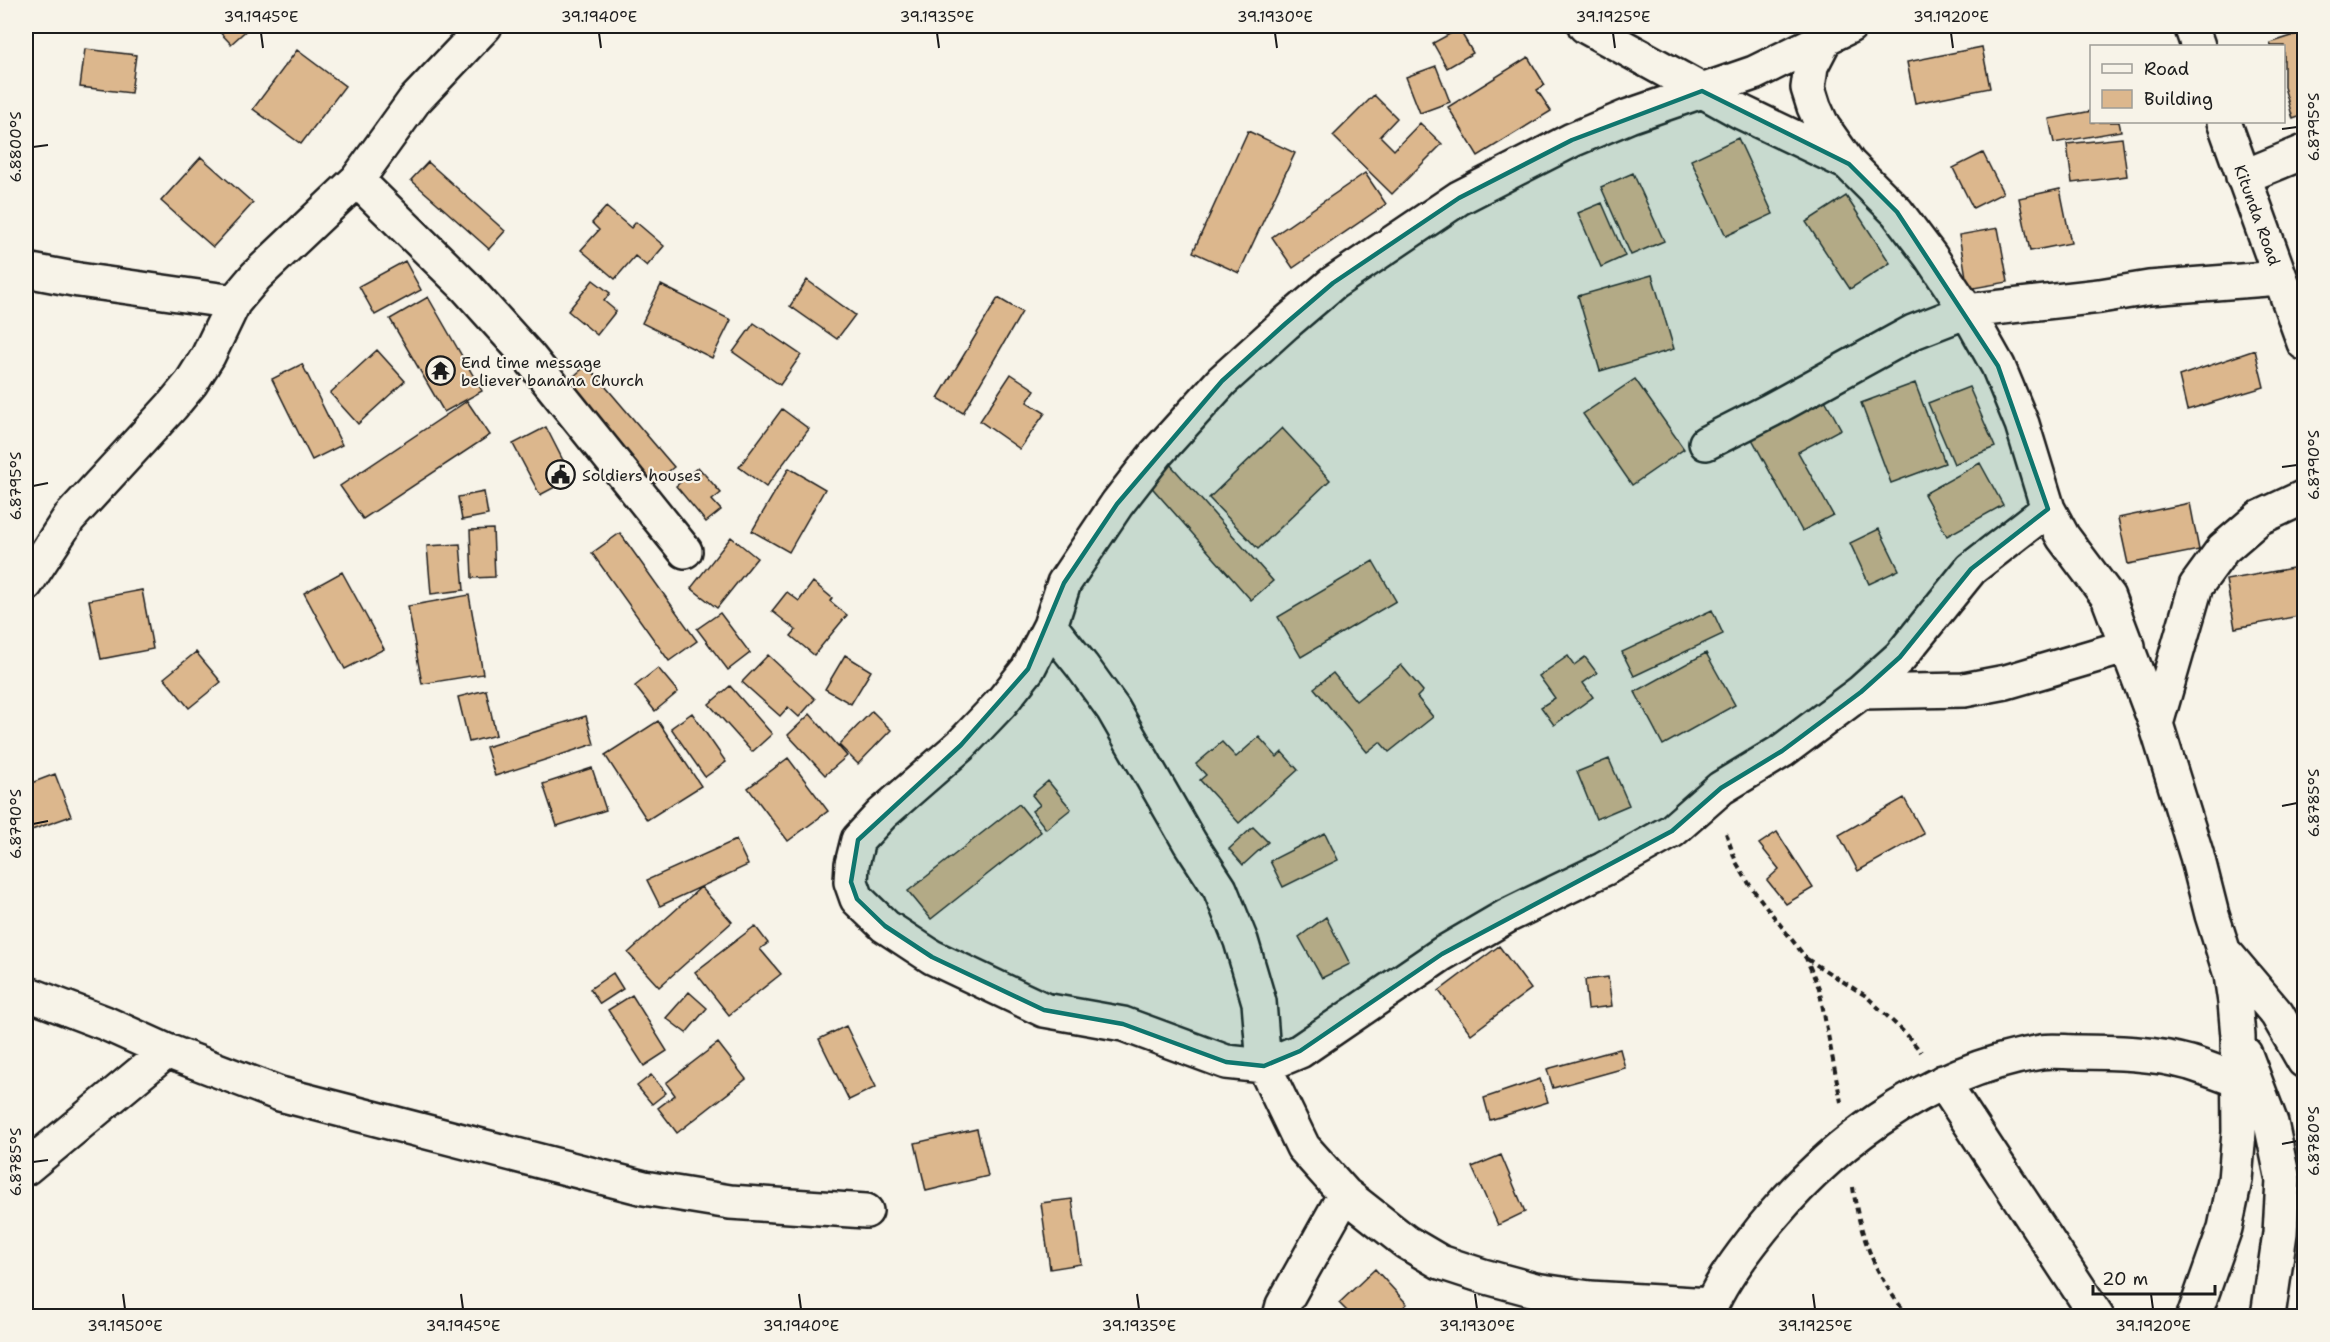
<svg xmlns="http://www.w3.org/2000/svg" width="2330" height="1342" font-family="'Shantell Sans',sans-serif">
	<rect width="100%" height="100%" fill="#f7f3e8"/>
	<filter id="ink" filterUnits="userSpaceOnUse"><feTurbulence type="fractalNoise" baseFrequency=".0167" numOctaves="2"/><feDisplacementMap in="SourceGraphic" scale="12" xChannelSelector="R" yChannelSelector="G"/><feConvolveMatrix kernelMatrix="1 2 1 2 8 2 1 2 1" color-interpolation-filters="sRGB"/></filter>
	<g filter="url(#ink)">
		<path fill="#dcb78d" stroke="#1c1c1c" stroke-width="1.5" d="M214 26H251L231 44Z
			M1459 29 1473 53 1447 68 1433 43Z
			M2304 32V115L2293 119 2284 87V46H2271L2270 43Z
			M1982 47 1990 88 1915 103 1907 62Z
			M85 49 136 55 131 93 80 87Z
			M297 50 345 86 301 144 253 109Z
			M1528 57 1545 85 1537 90 1551 111 1478 156 1448 107Z
			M1436 66 1450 102 1420 113 1406 77Z
			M1374 95 1397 118 1380 136 1394 150 1420 123 1442 144 1392 194 1333 136Z
			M2092 111V122H2119L2121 131 2054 143 2049 119Z
			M1248 131 1295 153 1239 273 1193 252Z
			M1738 138 1773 214 1726 236 1691 160Z
			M2122 138 2127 176 2072 183 2067 144Z
			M1983 153 2003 193 1973 208 1953 168Z
			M201 157 253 203 213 247 161 201Z
			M428 162 505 231 489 249 411 180Z
			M1365 173 1386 204 1293 268 1272 237Z
			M1633 173 1664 241 1631 255 1601 187Z
			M2060 189 2071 243 2030 251 2019 198Z
			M1846 196 1890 263 1850 289 1806 222Z
			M1602 203 1625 256 1601 267 1578 213Z
			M606 207 631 228 636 222 664 246 647 266 635 256 615 279 581 250 599 230 592 223Z
			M1998 228 2008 282 1968 289 1959 235Z
			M405 261 421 290 375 315 359 286Z
			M1652 275 1674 349 1600 371 1578 296Z
			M593 280 610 293 604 301 616 311 597 335 568 311Z
			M807 280 855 315 837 339 790 306Z
			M661 285 731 320 712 358 642 323Z
			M428 297 482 391 444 412 390 319Z
			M998 298 1022 312 963 413 938 398Z
			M754 323 801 355 780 385 733 352Z
			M377 350 405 381 358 424 330 393Z
			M2255 350 2264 387 2187 410 2179 376Z
			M302 364 342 445 312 460 272 379Z
			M587 365 674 467 649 487 562 386Z
			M1011 374 1035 390 1027 402 1045 413 1020 449 980 421Z
			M1635 379 1684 449 1632 485 1583 414Z
			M1915 383 1945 463 1891 483 1861 403Z
			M1969 387 1995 447 1954 464 1928 403Z
			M1824 398 1841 429 1798 452 1833 515 1802 531 1751 437Z
			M467 401 490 435 363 519 340 486Z
			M782 409 809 429 766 487 739 467Z
			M546 427 572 478 540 495 513 444Z
			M1282 428 1330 480 1258 549 1209 498Z
			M1169 463 1273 581 1251 600 1147 482Z
			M1980 463 2003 505 1947 536 1924 494Z
			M698 467 721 493 712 500 721 510 706 522 676 486Z
			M789 468 825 489 789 552 752 531Z
			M484 492 488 515 462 520 458 497Z
			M2190 503 2199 550 2128 564 2118 518Z
			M493 529 495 577 472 578 470 530Z
			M1879 529 1899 570 1869 584 1850 543Z
			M620 533 697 641 669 661 592 553Z
			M731 537 757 558 717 608 691 588Z
			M460 544 464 590 431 594 427 546Z
			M1373 561 1396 601 1301 657 1278 617Z
			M2304 566V615L2235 628 2226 580Z
			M342 572 384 649 345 669 304 593Z
			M813 582 832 598 830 601 847 615 814 655 791 636 796 630 772 611 787 592 799 601Z
			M142 590 153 649 101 659 89 600Z
			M469 595 483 674 422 684 408 606Z
			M1712 610 1723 634 1634 676 1622 652Z
			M720 613 750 653 728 670 697 629Z
			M196 652 221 682 189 708 164 678Z
			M1706 653 1735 705 1663 745 1635 692Z
			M768 655 815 699 799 717 788 707 780 716 742 682Z
			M845 655 871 671 851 704 825 689Z
			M1568 656 1574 665 1585 657 1597 673 1583 683 1593 697 1554 725 1541 707 1555 698 1539 676Z
			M1401 665 1423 691 1417 697 1433 717 1389 752 1380 742 1367 752 1314 688 1333 673 1356 701Z
			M658 668 678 692 655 711 635 686Z
			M730 686 772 734 752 752 709 704Z
			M486 690 496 735 469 742 458 697Z
			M872 711 891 730 858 764 839 745Z
			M692 713 726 762 705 777 671 728Z
			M810 714 847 756 825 775 788 735Z
			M586 716 594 744 495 776 486 747Z
			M658 721 701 786 647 820 605 755Z
			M1259 737 1277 757 1282 752 1298 770 1239 823 1200 780 1206 775 1196 764 1222 742 1236 757Z
			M788 758 828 811 788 841 748 788Z
			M1609 759 1629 805 1596 819 1577 772Z
			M592 768 606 810 557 826 543 784Z
			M55 774 71 816 29 831 26 821V785Z
			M1048 781 1071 809 1046 829 1032 811 1040 805 1032 795Z
			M1904 798 1924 834 1858 871 1839 835Z
			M1019 804 1041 832 931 919 908 891Z
			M1253 827 1268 842 1243 865 1229 849Z
			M1777 832 1813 888 1786 904 1767 880 1779 869 1759 844Z
			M1325 833 1338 860 1283 887 1270 861Z
			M736 840 748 865 660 906 647 880Z
			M701 887 732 922 659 987 628 953Z
			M1326 917 1350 964 1322 978 1299 937Z
			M755 926 768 943 760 949 781 974 729 1015 695 972Z
			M1499 946 1531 989 1471 1034 1439 991Z
			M613 973 623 989 600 1004 590 989Z
			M1608 977 1612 1006 1588 1009 1585 980Z
			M689 992 707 1008 686 1033 666 1018Z
			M632 995 667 1051 644 1066 608 1010Z
			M846 1026 876 1087 849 1100 819 1039Z
			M718 1043 746 1079 677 1133 658 1108 675 1095 666 1083Z
			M1620 1049 1625 1068 1553 1088 1547 1069Z
			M651 1075 666 1093 652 1104 637 1086Z
			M1540 1079 1548 1102 1490 1120 1484 1098Z
			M977 1129 988 1176 926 1191 915 1143Z
			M1501 1155 1525 1212 1498 1225 1472 1167Z
			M1072 1199 1081 1264 1050 1269 1041 1203Z
			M1375 1269 1407 1304 1393 1316H1352L1339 1303Z"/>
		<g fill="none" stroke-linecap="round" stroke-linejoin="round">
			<defs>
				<path id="street" d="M1585 26 1741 112 1846 162
					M1850 26 1754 73 1629 116 1572 140 1459 198 1333 283 1285 324 1222 381 1156 454 1117 504 1064 583 1050 626 1028 669 1001 703 961 745 882 814 858 840 852 864 851 882 857 899 885 926 932 957 1044 1010 1123 1024 1226 1062 1264 1066 1300 1051 1442 954 1507 916 1604 869 1672 831 1721 788 1782 751 1861 692 1900 657 1971 569 2048 509
					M1825 39 1811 66 1808 88 1814 107 1823 127 1849 164 1897 212 1931 257 1967 311 1998 366 2022 424 2048 509 2063 537 2108 597 2156 724 2197 856 2212 915 2231 975 2235 1002 2238 1036 2239 1132 2235 1180 2225 1228 2194 1316
					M2243 177 2304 152
					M357 180 466 287 529 357 685 551
					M26 270 79 280 234 302
					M1706 443 1771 410 1913 332 1967 311 2100 296 2149 288 2280 278
					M26 584 69 518 172 406 191 383 208 356 234 302 256 276 357 180 414 101 485 26
					M1050 626 1082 666 1113 709 1190 843 1220 889 1241 941 1259 1002 1264 1066 1303 1147 1345 1194 1406 1242 1440 1262 1483 1276 1535 1290 1590 1298 1711 1305
					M1861 692 1964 690 2006 682 2128 646
					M2156 724 2196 586 2223 549 2259 518 2304 497
					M2228 956 2277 1014 2304 1061
					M26 993 105 1023 167 1051 280 1094 644 1188 730 1202 866 1211
					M2245 1054 2271 1123 2283 1180 2280 1233 2268 1316
					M1943 1082 2097 1316
					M26 1168 167 1051
					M1280 1316 1283 1305 1345 1194
					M1707 1316C1716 1290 1734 1265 1751 1243 1821 1150 1924 1071 2041 1052 2052 1050 2065 1052 2077 1052 2114 1052 2154 1053 2190 1063 2206 1068 2221 1074 2237 1080"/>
				<g id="secondary">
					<path d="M2191 26 2198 46"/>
					<path id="s1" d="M2224 122 2304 343"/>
				</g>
			</defs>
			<use href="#street" stroke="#1c1c1c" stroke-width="38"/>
			<use href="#secondary" stroke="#1c1c1c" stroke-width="38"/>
			<path stroke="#1c1c1c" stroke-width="4" stroke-dasharray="6 4.5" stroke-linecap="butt" d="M1726 833 1736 862 1751 887 1806 958 1819 988 1841 1102
				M1807 959 1866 996 1907 1035 1921 1052
				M1853 1187C1859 1234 1877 1281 1909 1316"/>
			<use href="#street" stroke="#f7f3e8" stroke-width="33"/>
			<use href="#secondary" stroke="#f7f3e8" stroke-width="33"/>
		</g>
	</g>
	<path fill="#0f766e" fill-opacity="0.2" stroke="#0f766e" stroke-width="4.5" stroke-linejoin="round" d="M1702 91 1849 164 1897 212 1998 366 2048 509 1971 569 1900 657 1861 692 1782 751 1721 788 1672 831 1442 954 1300 1051 1264 1066 1226 1062 1123 1024 1044 1010 932 957 885 926 857 899 851 882 858 840 961 745 1028 669 1064 583 1117 504 1222 381 1285 324 1333 283 1459 198 1572 140Z"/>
	<path fill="none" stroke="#1c1c1c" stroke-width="2" d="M261 33 263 48M599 33 601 48M937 33 939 48M1275 33 1277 48M1613 33 1615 48M1951 33 1953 48M2282 129 2297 127M33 147 48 145M2282 467 2297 465M33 486 48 483M2282 806 2297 803M33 824 48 821M2282 1144 2297 1141M33 1162 48 1160M123 1294 125 1309M461 1294 463 1309M799 1294 801 1309M1137 1294 1139 1309M1475 1294 1477 1309M1813 1294 1815 1309M2151 1294 2153 1309"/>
	<defs>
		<symbol id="temple-ring" viewBox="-11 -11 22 22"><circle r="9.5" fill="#f7f3e8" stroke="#1c1c1c" stroke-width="1.5"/><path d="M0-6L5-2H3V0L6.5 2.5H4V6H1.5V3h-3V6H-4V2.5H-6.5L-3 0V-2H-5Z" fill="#1c1c1c"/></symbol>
		<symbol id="civic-ring" viewBox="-11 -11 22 22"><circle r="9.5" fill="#f7f3e8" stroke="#1c1c1c" stroke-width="1.5"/><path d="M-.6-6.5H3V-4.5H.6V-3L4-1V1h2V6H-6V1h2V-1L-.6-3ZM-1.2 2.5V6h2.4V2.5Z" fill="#1c1c1c"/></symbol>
	</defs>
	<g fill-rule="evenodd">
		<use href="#temple-ring" x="424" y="354" width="33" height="33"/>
		<use href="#civic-ring" x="544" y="458" width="33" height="33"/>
	</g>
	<g text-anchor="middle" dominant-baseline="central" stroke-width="4.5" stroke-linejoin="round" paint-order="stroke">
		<g font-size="16" fill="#1c1c1c" stroke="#f7f3e8">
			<text stroke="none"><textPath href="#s1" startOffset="99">Kitunda Road</textPath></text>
		</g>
		<g font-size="16" fill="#1c1c1c" stroke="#f7f3e8" text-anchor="start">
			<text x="461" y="362">End time message<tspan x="461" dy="18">believer banana Church</tspan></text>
			<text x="582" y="475">Soldiers houses</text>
		</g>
	</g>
	<rect width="2330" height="1342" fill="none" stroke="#f7f3e8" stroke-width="66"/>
	<rect x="2090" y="45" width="195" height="78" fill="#f7f3e8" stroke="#9f9d96" stroke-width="1.5"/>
	<rect x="2102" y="64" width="30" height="9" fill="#f7f3e8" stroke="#9f9d96" stroke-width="1.5"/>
	<text x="2144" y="75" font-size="18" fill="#1c1c1c">Road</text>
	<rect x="2102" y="90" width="30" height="18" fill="#dcb78d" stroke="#9f9d96" stroke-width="1.5"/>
	<text x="2144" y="105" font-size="18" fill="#1c1c1c">Building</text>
	<path d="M2093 1285v9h122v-9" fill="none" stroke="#1c1c1c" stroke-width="3"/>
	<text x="2102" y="1285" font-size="18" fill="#1c1c1c" stroke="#f7f3e8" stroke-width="4.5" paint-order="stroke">20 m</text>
	<rect x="33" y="33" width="2264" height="1276" fill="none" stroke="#1c1c1c" stroke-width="2"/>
	<g font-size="15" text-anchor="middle" fill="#1c1c1c">
		<text x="261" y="22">39.1945°E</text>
		<text x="599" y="22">39.1940°E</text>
		<text x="937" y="22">39.1935°E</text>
		<text x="1275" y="22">39.1930°E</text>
		<text x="1613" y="22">39.1925°E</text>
		<text x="1951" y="22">39.1920°E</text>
		<text transform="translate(2314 127) rotate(-90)" y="5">6.8795°S</text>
		<text transform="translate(16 147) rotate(-90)" y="5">6.8800°S</text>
		<text transform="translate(2314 465) rotate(-90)" y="5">6.8790°S</text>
		<text transform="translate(16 486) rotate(-90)" y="5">6.8795°S</text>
		<text transform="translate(2314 803) rotate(-90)" y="5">6.8785°S</text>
		<text transform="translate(16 824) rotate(-90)" y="5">6.8790°S</text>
		<text transform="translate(2314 1141) rotate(-90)" y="5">6.8780°S</text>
		<text transform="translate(16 1162) rotate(-90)" y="5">6.8785°S</text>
		<text x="125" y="1331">39.1950°E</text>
		<text x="463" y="1331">39.1945°E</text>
		<text x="801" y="1331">39.1940°E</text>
		<text x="1139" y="1331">39.1935°E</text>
		<text x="1477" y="1331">39.1930°E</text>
		<text x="1815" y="1331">39.1925°E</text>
		<text x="2153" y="1331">39.1920°E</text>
	</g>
</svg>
